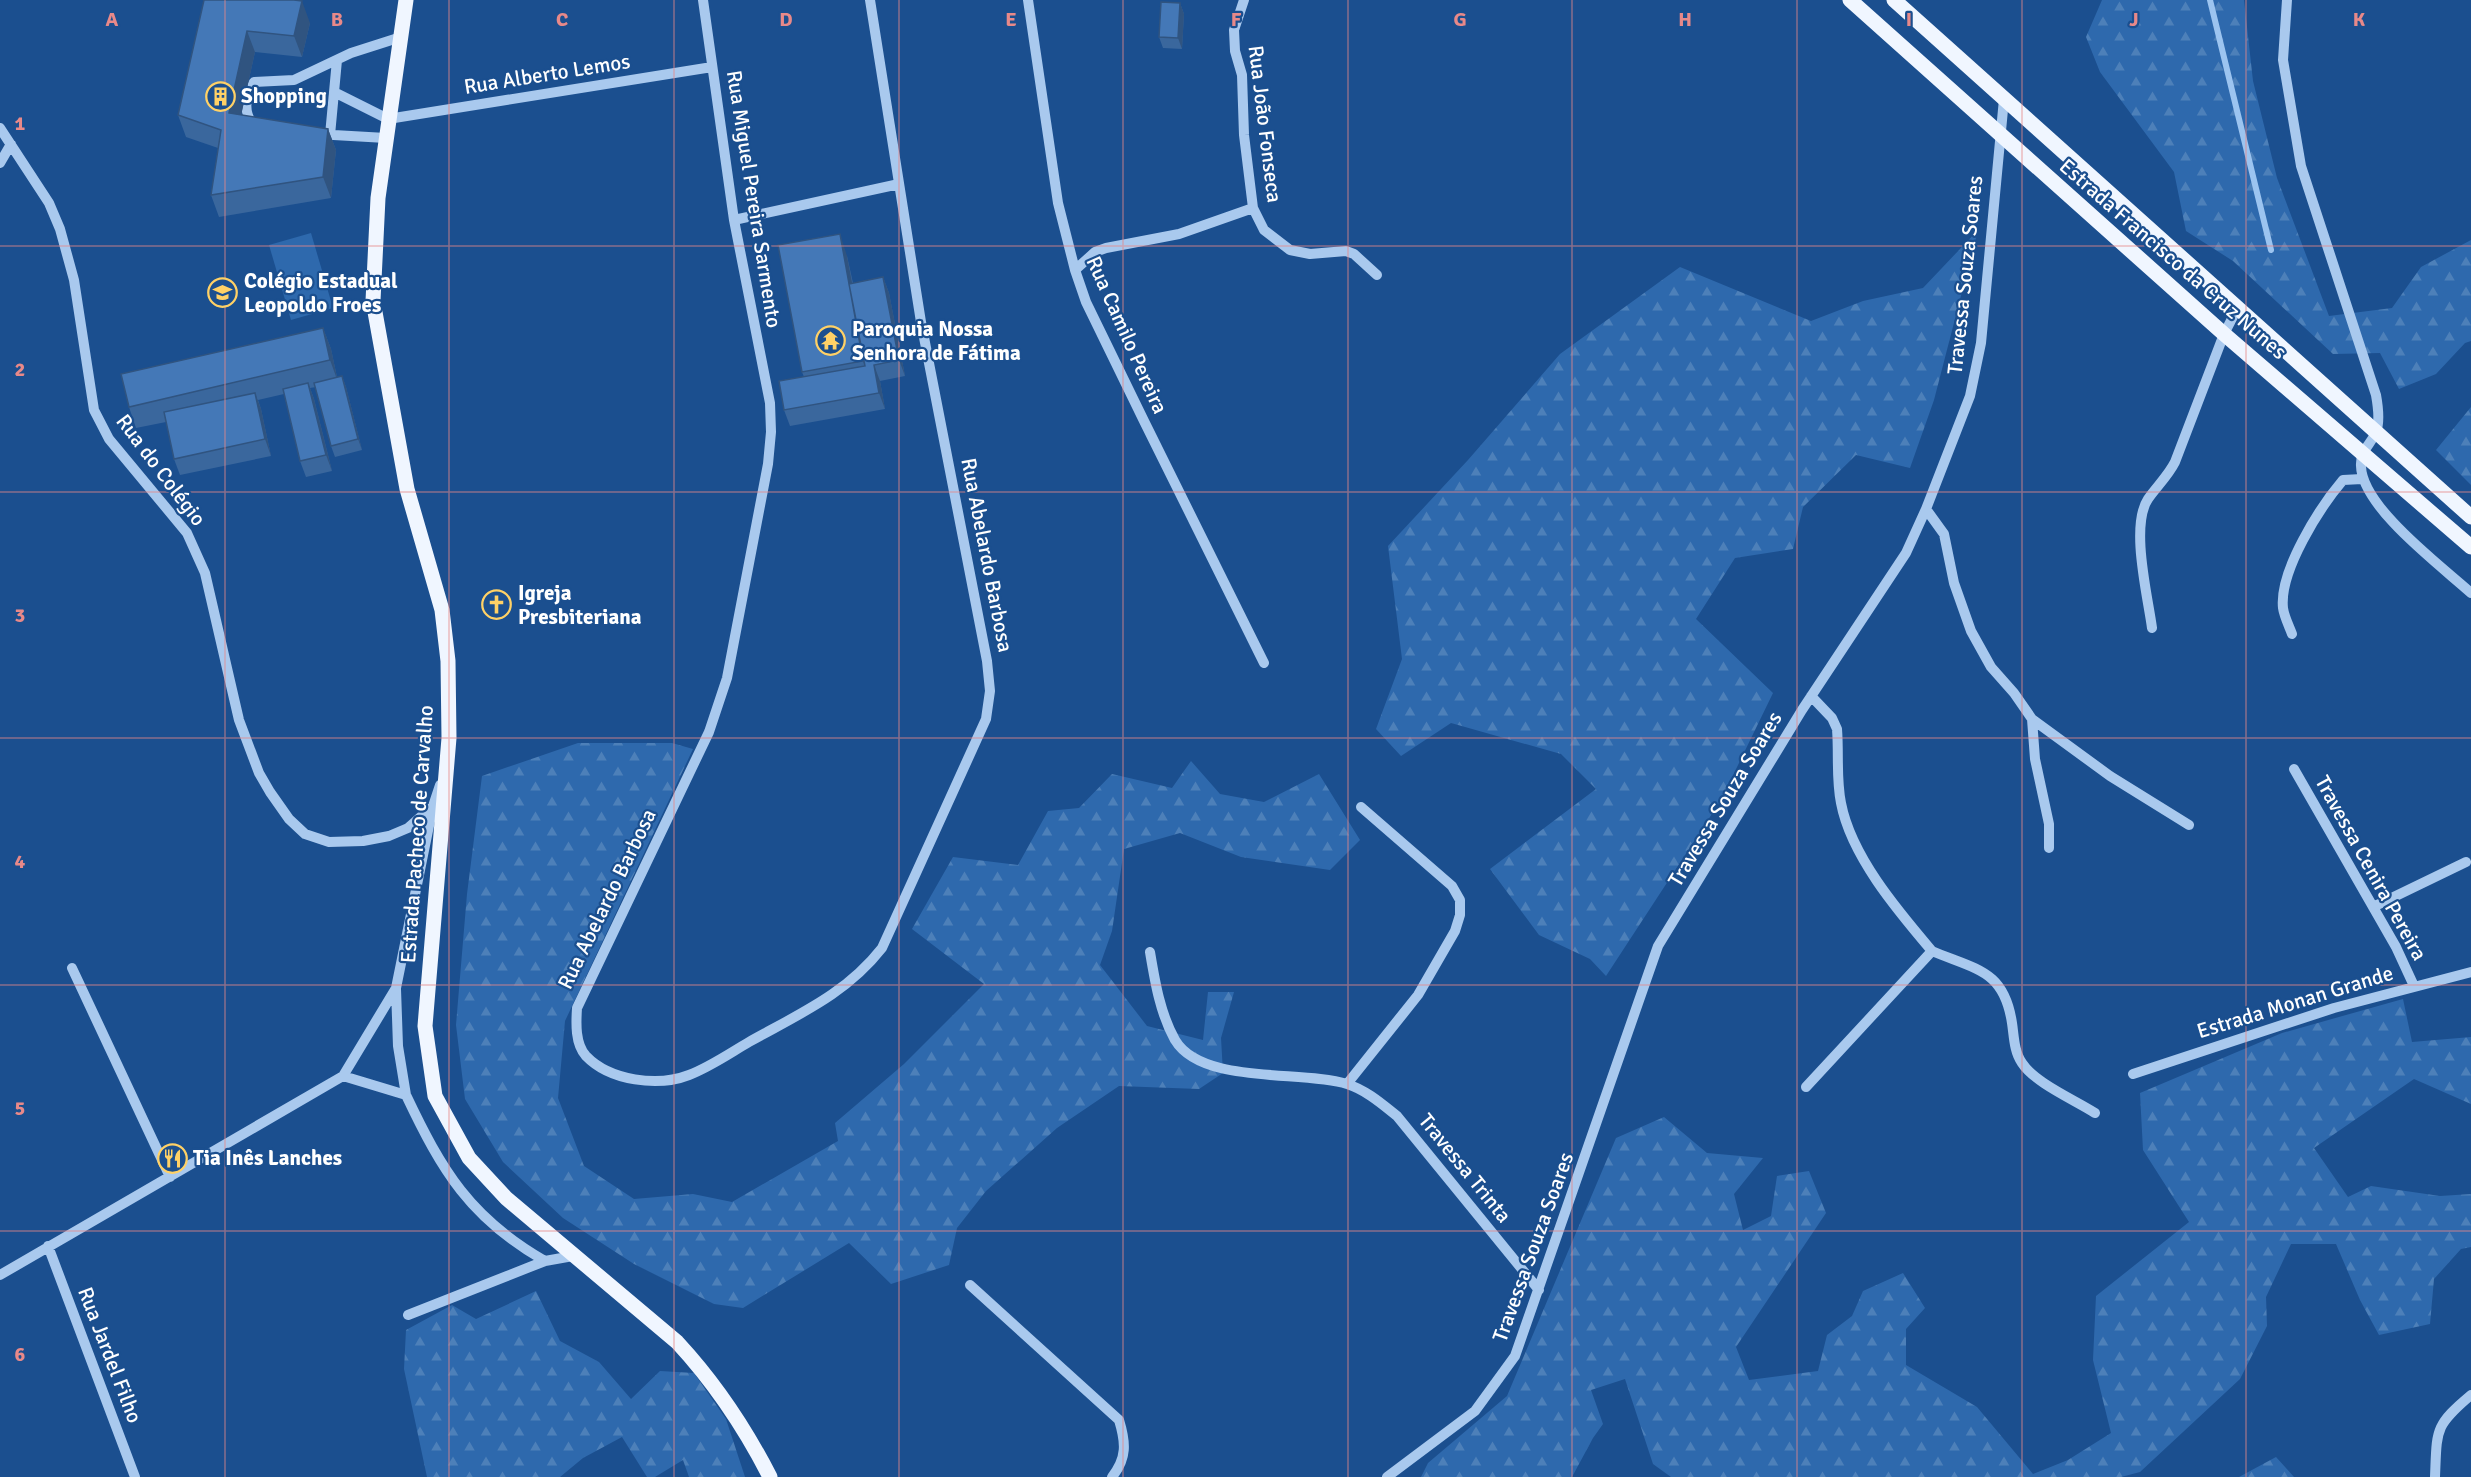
<svg xmlns="http://www.w3.org/2000/svg" width="2471" height="1477" font-family="Signika,sans-serif">
	<defs>
		<pattern id="forest-firs" width="22" height="20" patternUnits="userSpaceOnUse" patternTransform="scale(1.5)"><rect width="22" height="20" fill="#2e69ad"/><path d="M5 1l3.5 6h-7zM16 11l3.5 6h-7z" fill="#4d80b9"/></pattern>
	</defs>
	<rect width="100%" height="100%" fill="#1b4f8f"/>
	<path fill="url(#forest-firs)" d="M2102 0H2244L2253 81 2277 178 2329 316 2392 308 2421 267 2471 240V341L2465 343 2436 374 2399 389 2380 353 2333 354 2233 261 2186 231 2174 172 2100 72 2086 37Z
		M1978 230 1934 400 1910 468 1856 455 1803 507 1793 549 1735 558 1696 619 1773 693 1721 800 1606 976 1590 959 1539 935 1490 869 1596 789 1561 754 1451 723 1401 756 1376 729 1402 659 1388 546 1468 460 1560 354 1680 267 1811 321 1863 301 1923 288Z
		M2471 407V485L2436 450Z
		M578 743H672L693 749 565 1021 558 1098 584 1166 634 1199 693 1194 732 1202 838 1141 835 1123 904 1064 984 984 912 929 953 857 1018 865 1048 811 1079 808 1112 774 1172 788 1191 761 1220 794 1264 802 1319 774 1360 840 1330 870 1241 857 1180 833 1124 849 1112 931 1100 965 1147 1026 1203 1040 1208 992H1234L1221 1038 1223 1073 1199 1089 1119 1086 1057 1128 986 1191 957 1228 949 1265 891 1284 849 1243 743 1308 714 1304 634 1264 563 1218 503 1162 465 1099 456 1025 467 894 482 776Z
		M2403 999 2412 1042 2471 1037V1104L2414 1079 2314 1148 2348 1197 2371 1186 2440 1196 2471 1194V1247L2461 1249 2434 1279 2430 1324 2379 1335 2360 1300 2336 1244H2291L2266 1297 2267 1326 2240 1379 2140 1472 2121 1477H1671L1653 1464 1625 1379 1591 1390 1603 1424 1593 1438 1572 1477H1421L1428 1463 1507 1396 1616 1138 1664 1117 1707 1153 1763 1158 1734 1194 1743 1230 1771 1216 1777 1176 1809 1171 1826 1213 1736 1347 1749 1380 1818 1371 1827 1335 1852 1316 1863 1291 1903 1273 1925 1308 1906 1329V1365L1977 1407 2033 1474 2068 1460 2111 1433 2093 1360 2096 1296 2189 1222 2143 1150 2140 1093 2282 1033Z
		M536 1291 560 1341 599 1362 631 1399 660 1371 694 1373 726 1419 745 1477H689L683 1460 655 1477H647L622 1437 583 1458 560 1477H427L404 1369 406 1330 452 1305 476 1319Z
		M2276 1457 2294 1477H2239Z"/>
	<path fill="#2e69ad" d="M311 233 333 308 291 320 269 245Z"/>
	<g fill="none" stroke-linecap="round" stroke-linejoin="round">
		<path stroke="#9cc4f0" stroke-width="6" d="M2210 0 2271 250"/>
		<path stroke="#a9c9ee" stroke-width="10" d="M703 0 734 220 770 403 771 432 768 464 727 678 709 732 577 1008C576 1023 575 1044 586 1056 610 1081 658 1087 689 1075 710 1067 730 1053 749 1042 799 1014 846 994 882 948L986 719 990 691 987 661 921 322 870 0
			M1028 0 1058 203 1075 270 1086 302 1144 421 1264 663
			M1244 0 1234 30 1235 51 1242 75 1244 135 1253 208 1264 230 1290 250 1310 254 1346 251 1354 254 1377 275
			M2287 0 2283 60 2301 166 2376 395C2378 406 2380 422 2376 432 2371 444 2360 451 2361 466 2362 507 2440 565 2471 593
			M334 92 388 119 712 67
			M254 126C243 113 245 97 254 82L294 80 351 53 401 37
			M0 128 49 203 60 229 74 280 94 410 109 439 187 533 205 573 239 720 259 773 270 792 289 819 305 834 329 842 363 841 389 836 408 828 433 806
			M316 134 386 138
			M330 135 337 60
			M0 163 11 144
			M734 220 899 184
			M1075 270 1095 252 1106 248 1179 234 1253 208
			M1926 509 1944 534 1954 583 1971 631 1991 667 2014 693 2032 719 2035 759 2049 824V848
			M2152 628C2148 597 2130 526 2148 499 2157 486 2168 476 2175 462L2224 334 2237 309
			M2292 634C2289 626 2284 616 2283 608 2279 571 2320 507 2343 480L2362 479
			M1811 696 1832 718 1837 729C1839 754 1836 779 1841 803 1851 856 1898 911 1932 951
			M2032 719 2110 776 2189 825
			M2294 769 2396 947 2414 986
			M2373 907 2466 862
			M1150 952C1155 982 1160 1013 1175 1040 1202 1085 1302 1070 1347 1084 1366 1090 1382 1104 1397 1116L1539 1290
			M72 968 170 1177
			M396 989 398 1046 406 1095
			M2133 1074 2334 1008 2471 972
			M343 1076 406 1095C442 1171 470 1218 545 1261
			M1347 1084 1418 995 1455 931 1460 915V900L1452 886 1361 807
			M1806 1087 1932 951C1977 970 2004 970 2012 1023 2014 1036 2014 1052 2022 1063 2035 1083 2075 1100 2095 1113
			M48 1246 135 1477
			M0 1275 343 1076 396 988 433 806 440 785
			M970 1285 1119 1420C1126 1443 1127 1458 1112 1477
			M408 1315 545 1261 573 1256
			M1387 1477 1475 1411 1515 1356 1658 946 1802 710 1906 553 1926 509 1970 396 1981 343 2004 99
			M2435 1477C2437 1430 2434 1426 2471 1395"/>
		<path stroke="#f0f6ff" stroke-width="15" d="M406 0 378 198 373 301 407 489 442 610 448 661 449 738 425 1026 435 1096 469 1158 506 1198 677 1342C715 1383 745 1428 770 1477
			M1850 0 2224 334 2471 547
			M1894 0 2471 517"/>
	</g>
	<path fill="#3a679d" d="M204 0 310 23 302 57 255 52 241 115 328 129 336 150 331 198 219 217 211 195 218 148 186 137 178 115Z
		M1180 3 1184 14 1182 49 1163 48 1159 37Z
		M847 256 853 283 883 277 889 293 905 376 880 381 885 409 790 426 784 410 804 377 802 372Z
		M323 328 331 349 337 377 342 376 346 387 362 450 335 457 331 446 316 387 310 388 314 399 332 471 306 477 300 461 284 394 258 400 261 409 271 456 180 475 174 459 166 422 136 428 129 407Z"/>
	<path fill="#305480" d="M302 1 310 23 302 57 294 36Z
		M1180 3 1184 14 1182 49 1178 38Z
		M247 31 255 52 237 134 229 113Z
		M328 129 336 150 331 198 323 177Z
		M840 234 847 256 871 382 863 361Z
		M883 277 889 293 905 376 899 360Z
		M323 328 331 349 338 382 330 360Z
		M874 365 880 381 885 409 879 393Z
		M342 376 346 387 362 450 358 439Z
		M308 383 314 399 332 471 326 455Z
		M255 393 261 409 271 456 265 439Z"/>
	<path fill="#4478b7" stroke="#305480" stroke-width="1.5" d="M204 0H294L302 1 294 36 247 31 229 113 328 129 323 177 211 195 221 130 178 115Z
		M1161 2 1180 3 1178 38 1159 37Z
		M840 234 863 361 802 372 778 245Z
		M883 277 899 360 874 365 879 393 784 410 779 381 865 366 849 284Z
		M323 328 330 360 129 407 121 374Z
		M342 376 358 439 331 446 314 383Z
		M308 383 326 455 300 461 283 389Z
		M255 393 265 439 174 459 164 412Z"/>
	<path fill="none" stroke="#e88989" stroke-width="1.5" stroke-opacity="0.55" d="M225 0V1477M449 0V1477M674 0V1477M899 0V1477M1123 0V1477M1348 0V1477M1572 0V1477M1797 0V1477M2022 0V1477M2246 0V1477M0 246H2471M0 492H2471M0 738H2471M0 985H2471M0 1231H2471"/>
	<defs>
		<symbol id="building-ring" viewBox="-11 -11 22 22"><circle r="9.5" fill="#1b4f8f" stroke="#ffd166" stroke-width="1.5"/><path d="M-4-6H4V6H1V3H-1V6H-4ZM-2.5-4.3h1.7v1.8h-1.7ZM.8-4.3h1.7v1.8H.8ZM-2.5-1h1.7V.8h-1.7ZM.8-1h1.7V.8H.8Z" fill="#ffd166"/></symbol>
		<symbol id="school-ring" viewBox="-11 -11 22 22"><circle r="9.5" fill="#1b4f8f" stroke="#ffd166" stroke-width="1.5"/><path d="M0-5L7-2L0 1L-7-2ZM-4 1L0 2.5L4 1V4Q0 6-4 4Z" fill="#ffd166"/></symbol>
		<symbol id="temple-ring" viewBox="-11 -11 22 22"><circle r="9.5" fill="#1b4f8f" stroke="#ffd166" stroke-width="1.5"/><path d="M0-6L5-2H3V0L6.5 2.5H4V6H1.5V3h-3V6H-4V2.5H-6.5L-3 0V-2H-5Z" fill="#ffd166"/></symbol>
		<symbol id="church-ring" viewBox="-11 -11 22 22"><circle r="9.5" fill="#1b4f8f" stroke="#ffd166" stroke-width="1.5"/><path d="M-1.2-6h2.4v3.5h3.3v2.4h-3.3V6h-2.4V-.1h-3.3v-2.4h3.3Z" fill="#ffd166"/></symbol>
		<symbol id="restaurant-ring" viewBox="-11 -11 22 22"><circle r="9.5" fill="#1b4f8f" stroke="#ffd166" stroke-width="1.5"/><path d="M-5-6h1v4h1v-4h1v4h1v-4h1v5L-1.5 .5V6h-2V.5L-5-1ZM5-6V6H3V1.5H1.5Q1.5-4 5-6Z" fill="#ffd166"/></symbol>
	</defs>
	<g fill-rule="evenodd">
		<use href="#building-ring" x="204" y="80" width="33" height="33"/>
		<use href="#school-ring" x="206" y="276" width="33" height="33"/>
		<use href="#temple-ring" x="814" y="324" width="33" height="33"/>
		<use href="#church-ring" x="480" y="588" width="33" height="33"/>
		<use href="#restaurant-ring" x="156" y="1142" width="33" height="33"/>
	</g>
	<g text-anchor="middle" dominant-baseline="central" stroke-width="4.5" stroke-linejoin="round" paint-order="stroke">
		<g font-size="21" fill="#fff" stroke="#1b4f8f">
			<text transform="translate(547 74) rotate(-9)">Rua Alberto Lemos</text>
			<text transform="translate(1265 124) rotate(83)">Rua João Fonseca</text>
			<text transform="translate(754 199) rotate(81)">Rua Miguel Pereira Sarmento</text>
			<text transform="translate(2173 259) rotate(41)">Estrada Francisco da Cruz Nunes</text>
			<text transform="translate(1965 275) rotate(-84)">Travessa Souza Soares</text>
			<text transform="translate(1127 335) rotate(66)">Rua Camilo Pereira</text>
			<text transform="translate(161 470) rotate(53)">Rua do Colégio</text>
			<text transform="translate(987 555) rotate(79)">Rua Abelardo Barbosa</text>
			<text transform="translate(1725 799) rotate(-59)">Travessa Souza Soares</text>
			<text transform="translate(417 834) rotate(-86)">Estrada Pacheco de Carvalho</text>
			<text transform="translate(2371 868) rotate(61)">Travessa Cenira Pereira</text>
			<text transform="translate(607 899) rotate(-64)">Rua Abelardo Barbosa</text>
			<text transform="translate(2295 1002) rotate(-17)">Estrada Monan Grande</text>
			<text transform="translate(1465 1168) rotate(51)">Travessa Trinta</text>
			<text transform="translate(1533 1247) rotate(-70)">Travessa Souza Soares</text>
			<text transform="translate(110 1355) rotate(69)">Rua Jardel Filho</text>
		</g>
		<g font-size="21" font-weight="bold" fill="#fff" stroke="#1b4f8f" text-anchor="start">
			<text x="241" y="96">Shopping</text>
			<text x="244" y="281">Colégio Estadual<tspan x="244" dy="24">Leopoldo Froes</tspan></text>
			<text x="852" y="329">Paroquia Nossa<tspan x="852" dy="24">Senhora de Fátima</tspan></text>
			<text x="518" y="593">Igreja<tspan x="518" dy="24">Presbiteriana</tspan></text>
			<text x="193" y="1158">Tia Inês Lanches</text>
		</g>
	</g>
	<g font-size="20" text-anchor="middle" font-weight="bold" fill="#e88989" stroke="#1b4f8f" stroke-width="4.5" stroke-linejoin="round" paint-order="stroke">
		<text x="112" y="26">A</text>
		<text x="337" y="26">B</text>
		<text x="562" y="26">C</text>
		<text x="786" y="26">D</text>
		<text x="1011" y="26">E</text>
		<text x="1236" y="26">F</text>
		<text x="1460" y="26">G</text>
		<text x="1685" y="26">H</text>
		<text x="1909" y="26">I</text>
		<text x="2134" y="26">J</text>
		<text x="2359" y="26">K</text>
		<text x="20" y="130">1</text>
		<text x="20" y="376">2</text>
		<text x="20" y="622">3</text>
		<text x="20" y="868">4</text>
		<text x="20" y="1115">5</text>
		<text x="20" y="1361">6</text>
	</g>
</svg>
